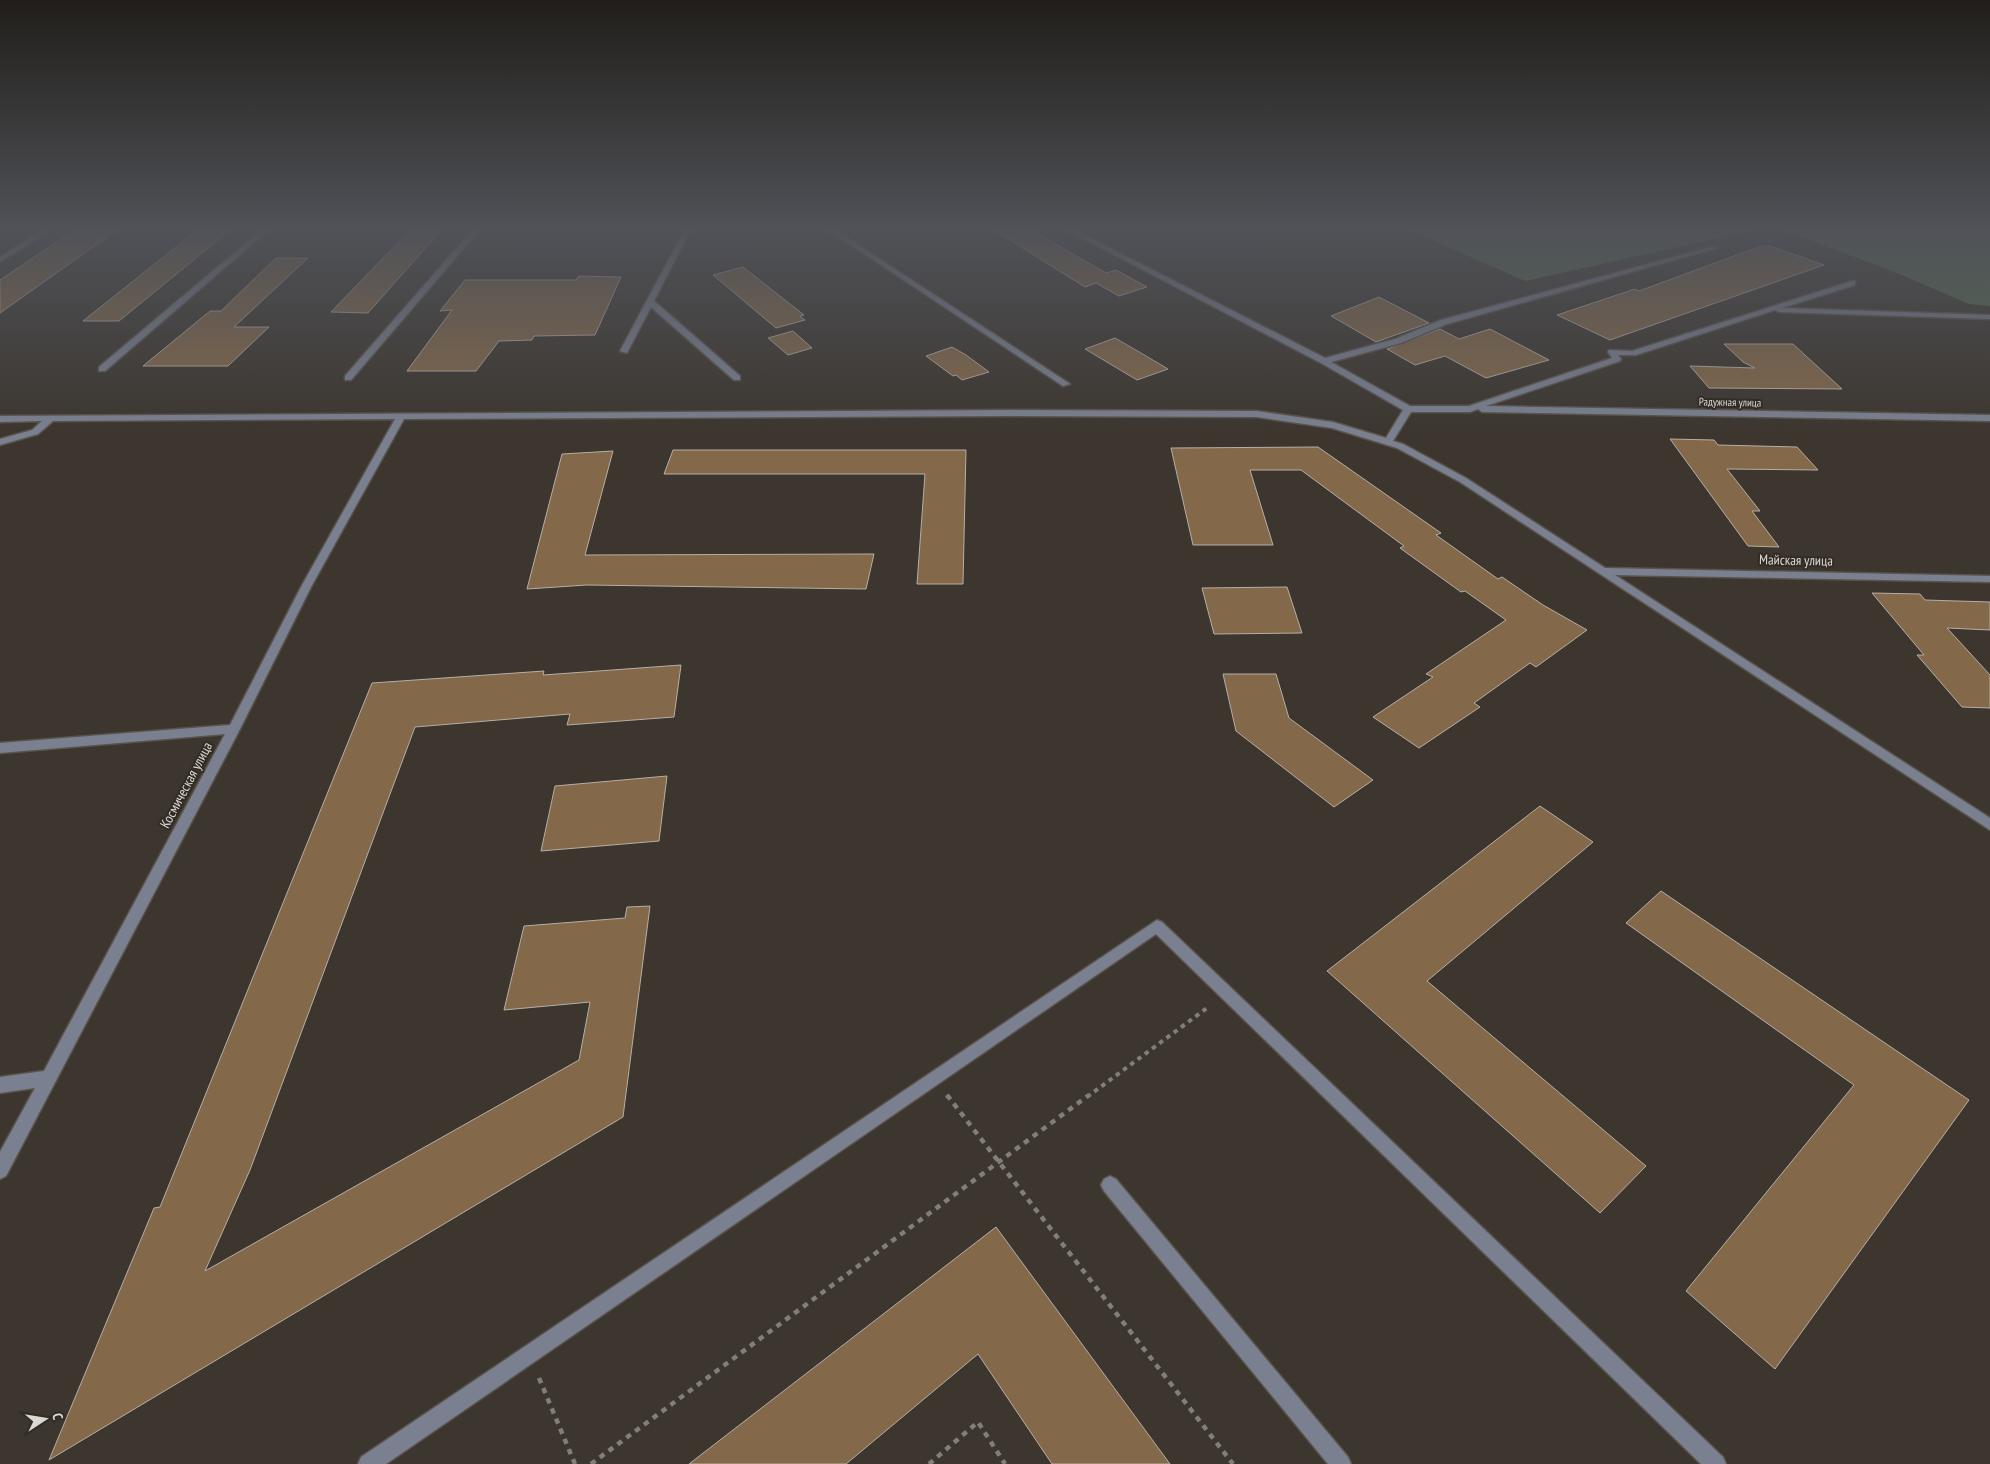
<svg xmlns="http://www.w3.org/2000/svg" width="1990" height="1464" font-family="'PT Sans Narrow',sans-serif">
	<rect width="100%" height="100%" fill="#3c362f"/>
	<path fill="#556d4e" d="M1407 227H1768L1525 281 1414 232Z
		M1775 227H1990V306L1969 304 1897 273Z"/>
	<path fill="#83684a" stroke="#b6afa7" d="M201 227H234L119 321H83Z
		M413 227H444L368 313 331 312Z
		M989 227H1026L1106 273 1116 270 1147 287 1119 296 1096 283 1085 287Z
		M120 228 0 313V280L76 229Z
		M1761 246H1770L1824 265 1610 340 1557 315 1635 289 1639 291Z
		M276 258H308L234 327H269L228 366H143L210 311H221Z
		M743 267 804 315 800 316 805 320 776 328 713 275Z
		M579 276 621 277 595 335 534 336 532 340 499 341 476 371H407L452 310 440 311 465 280H576Z
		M1379 297 1429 323 1376 342 1331 316Z
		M1440 329 1459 339 1490 329 1549 360 1486 378 1445 356 1415 365 1387 349Z
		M793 331 812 348 788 355 768 338Z
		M1115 338 1141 353 1168 369 1137 380 1085 349Z
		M1724 344H1793L1842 389 1709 388 1690 366 1755 368 1743 362Z
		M952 347 966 355 989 372 962 380 956 375 953 376 926 356Z
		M1670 439 1714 440 1718 445 1797 447 1818 470 1727 469 1760 511H1752L1779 547 1748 546Z
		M1318 447 1441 533 1436 535 1498 579 1502 577 1543 605 1587 630 1536 667 1530 663 1474 703 1480 707 1419 748 1373 717 1433 677 1426 674 1506 620 1465 591 1461 592 1400 548 1404 546 1301 470H1250L1273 545H1193L1171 448Z
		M673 450H966L963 584H917L925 474H664Z
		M613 451 585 555 874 554 866 589 587 585 527 589 562 454Z
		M1287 587 1302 633 1214 634 1202 588Z
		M1872 593 1920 594 1925 600 1990 602V630L1947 628 1990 675V708L1962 707 1917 655H1924Z
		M681 665 674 717 567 725 570 714 415 727 250 1170 205 1271 579 1060 590 1002 504 1010 524 926 625 918 627 907 650 906 623 1117 49 1460 154 1208 160 1207 372 683 544 671 543 675Z
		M1223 674H1276L1289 718 1373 780 1334 807 1236 731Z
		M667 776 659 841 541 851 555 786Z
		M1540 806 1593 842 1427 981 1646 1166 1600 1213 1327 971Z
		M1661 891 1969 1100 1775 1369 1686 1291 1854 1085 1626 923Z
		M996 1227 1170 1464H1052L978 1354 846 1464H689Z"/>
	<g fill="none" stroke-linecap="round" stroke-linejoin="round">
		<defs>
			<path id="minor" d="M47 227H55L0 262V257Z
				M265 227H272L105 371H99V367Z
				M475 227H482L351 380H345V376Z
				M686 227H692L654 301 740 376V380H734L651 307 627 353 620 351Z
				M824 227H831L1070 384 1063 386Z
				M1061 227H1069L1325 358 1395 339 1441 320 1711 247 1717 248 1447 324 1401 343 1331 362 1410 406H1469L1612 358 1608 352 1609 350 1632 351 1852 281H1855V285L1782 308 1990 315V319L1779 312 1775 310 1636 355H1618L1621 359 1620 361 1486 406 1990 415V421L1482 412 1478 409 1470 412H1411L1393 441 1403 444 1466 478 1605 568 1990 576V582L1615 575 1990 818V830L1460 482 1397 448 1332 428 1257 417 1003 416 404 419 311 587 240 729 6 1176 0 1179V1152L35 1088 0 1093V1077L44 1071 225 734 0 753V743L230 725 301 587 395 419 53 421 38 434 0 445V439L32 430 42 421 0 422V416L1003 410 1257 411 1333 422 1386 438 1403 410 1321 363Z
				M1157 920 1162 922 1723 1457 1726 1464H1701L1156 934 386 1464H358L361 1457Z
				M1110 1176 1116 1179 1348 1457 1351 1464H1328L1104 1191 1101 1185 1104 1179Z"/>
		</defs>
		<use href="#minor" stroke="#59534d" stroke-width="3"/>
		<path stroke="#837e78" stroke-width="4" stroke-dasharray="4.5 4.5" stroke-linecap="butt" d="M947 1095 948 1097
			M1087 1097 1207 1008"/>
		<path stroke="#837e78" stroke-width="4.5" stroke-dasharray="5.5 5.5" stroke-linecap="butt" d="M947 1095 1233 1464
			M539 1378 575 1464
			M591 1464 1089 1095
			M929 1464 978 1422 1005 1464"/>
		<use href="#minor" fill="#7b8090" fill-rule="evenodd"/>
	</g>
	<linearGradient id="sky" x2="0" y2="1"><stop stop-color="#211e1a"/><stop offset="0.53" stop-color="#505258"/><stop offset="1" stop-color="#505258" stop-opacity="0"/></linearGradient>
	<rect width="1990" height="432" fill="url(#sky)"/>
	<g text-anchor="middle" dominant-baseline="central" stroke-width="4" stroke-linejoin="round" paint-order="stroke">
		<g font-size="11" fill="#dcd8d4" stroke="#322c25">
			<text transform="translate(1730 402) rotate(1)">Радужная улица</text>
		</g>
		<g font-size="14" fill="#dcd8d4" stroke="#322c25">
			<text transform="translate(1796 560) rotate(1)">Майская улица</text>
			<text transform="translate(186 785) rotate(-62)">Космическая улица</text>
		</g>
	</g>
	<g transform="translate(45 1419) rotate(78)" stroke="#322c25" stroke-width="4" paint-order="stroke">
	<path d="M0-4L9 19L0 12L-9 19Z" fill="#dcd8d4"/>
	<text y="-8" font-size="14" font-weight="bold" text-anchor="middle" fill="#dcd8d4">С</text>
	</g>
</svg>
